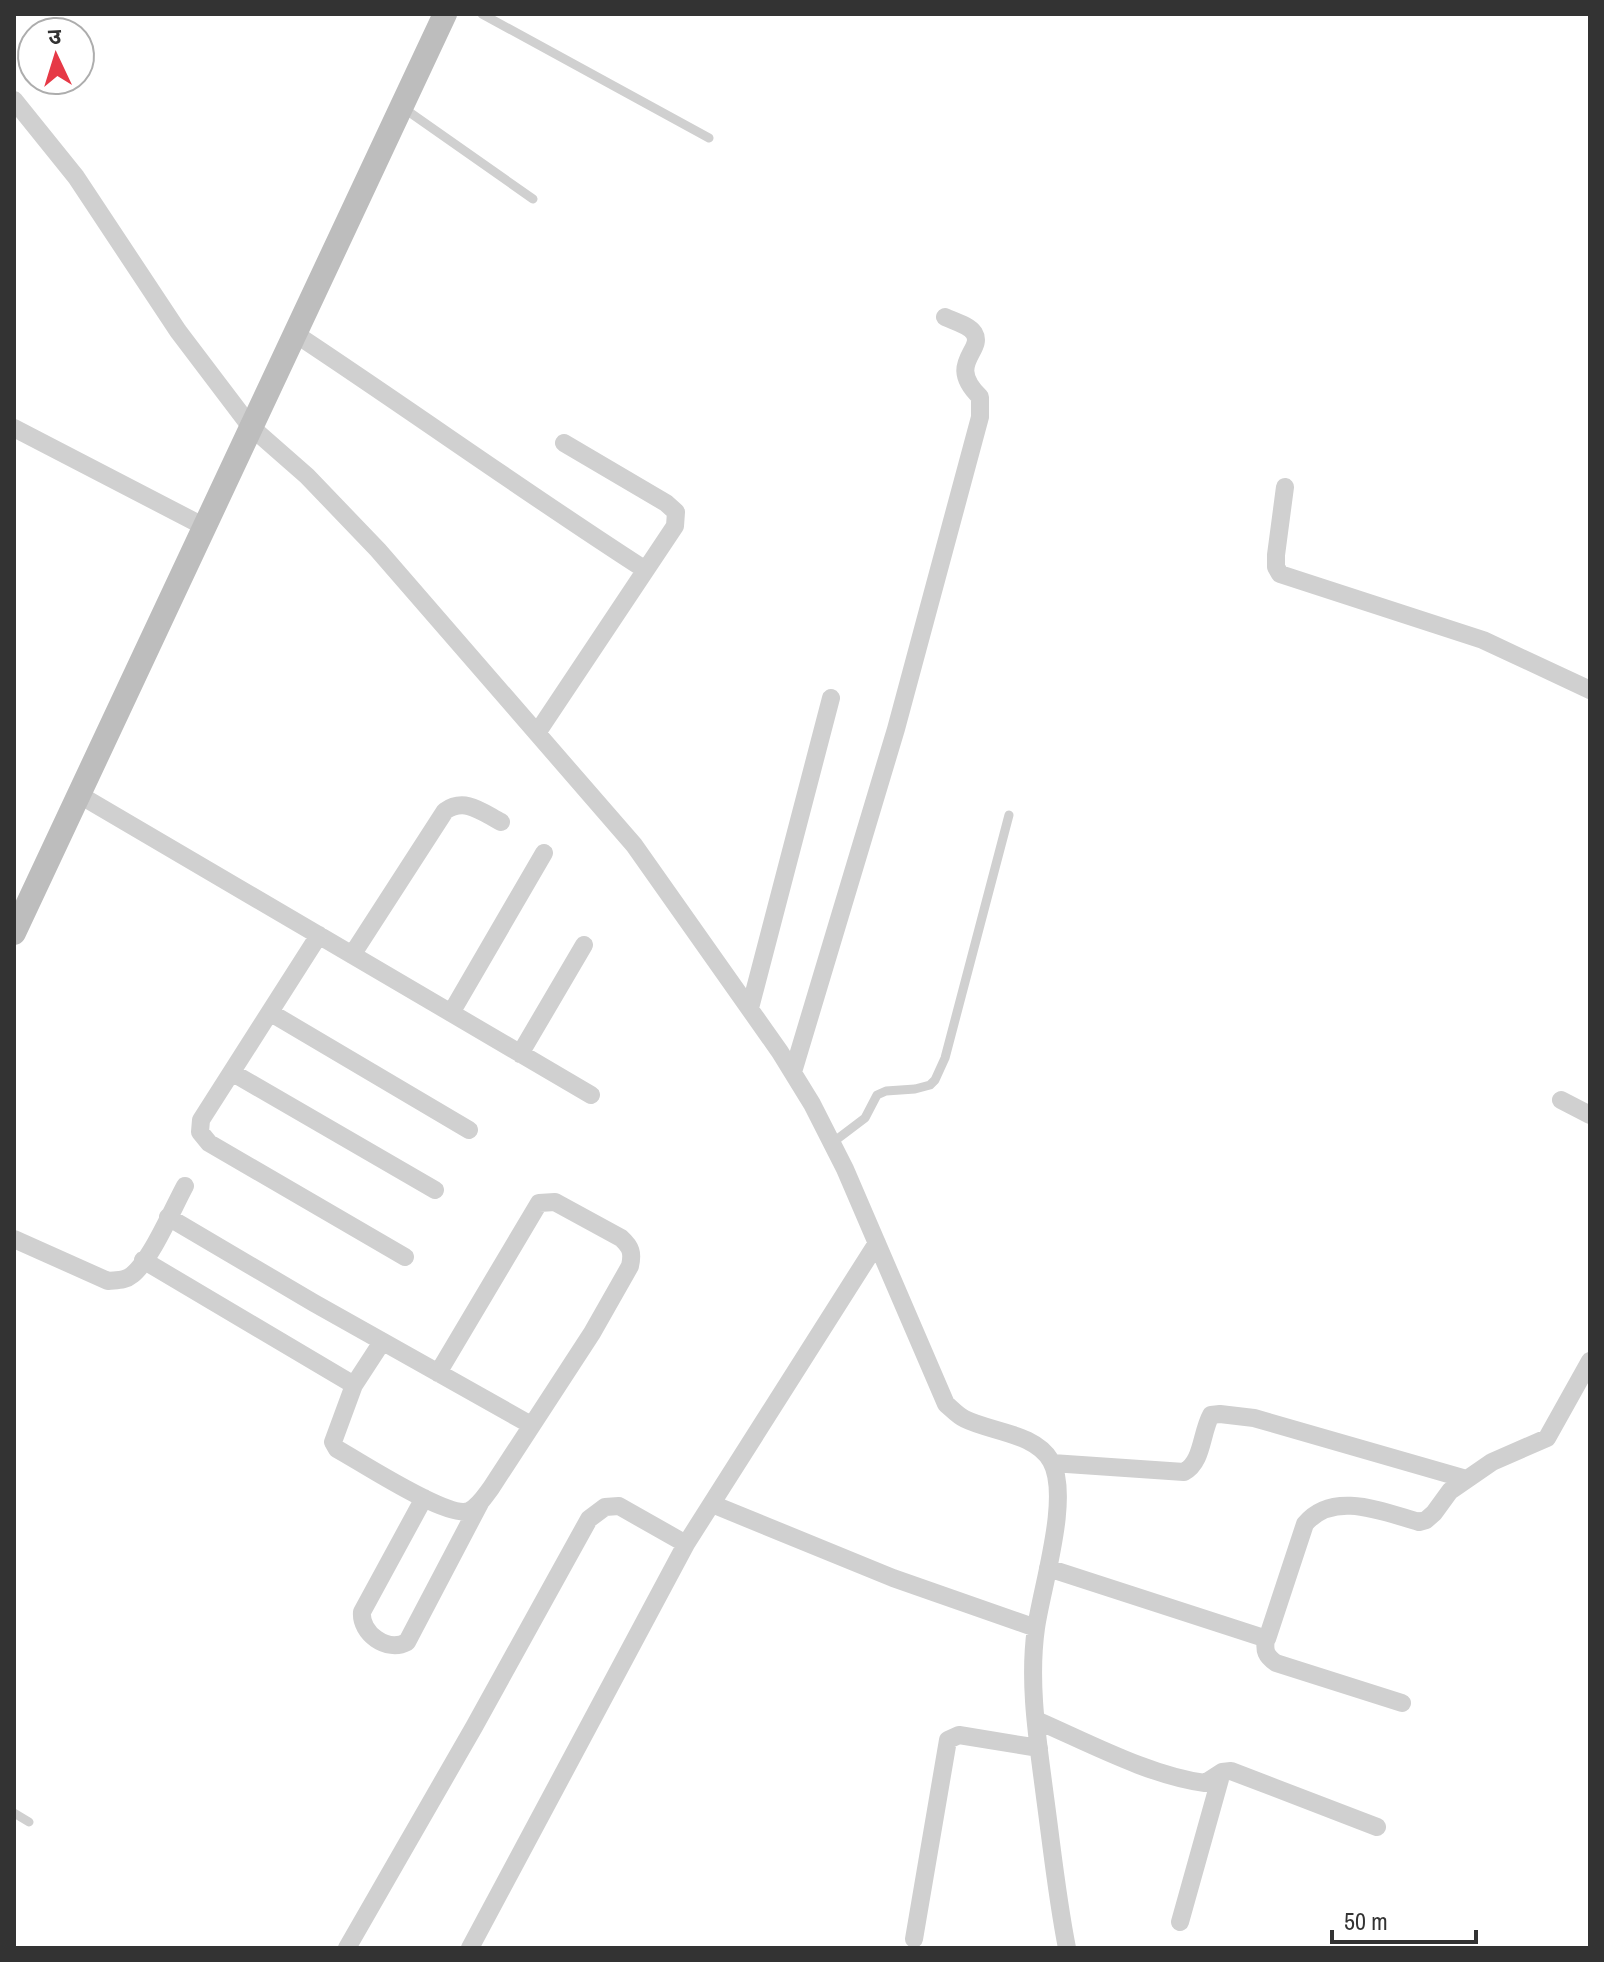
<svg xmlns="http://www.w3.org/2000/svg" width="1604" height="1962" font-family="'Archivo Narrow','Noto Sans Devanagari',sans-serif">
	<rect width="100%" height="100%" fill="#fff"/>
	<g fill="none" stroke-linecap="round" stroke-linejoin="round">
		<path stroke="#d0d0d0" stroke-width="9" d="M482 14 709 138
			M402 107 533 199
			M832 1143 865 1118 877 1095 886 1091 915 1089 930 1085 935 1080 945 1058 1009 815
			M14 1813 29 1822"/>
		<path stroke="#d0d0d0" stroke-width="18" d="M14 100 76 177 178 331 250 426 307 476 378 550 634 845 780 1052 812 1104 845 1169 946 1404C952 1409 958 1416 965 1419 991 1432 1035 1433 1051 1461 1071 1497 1042 1586 1036 1628 1028 1684 1038 1742 1045 1797 1052 1848 1057 1898 1067 1948
			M294 333C412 411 526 493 644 569
			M14 428 203 526
			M1285 487 1276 555V567L1280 574 1483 640 1590 690
			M537 733 675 526 676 512 666 503 564 443
			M78 794 591 1095
			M319 935 201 1120 200 1132 209 1143 405 1257
			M352 955 445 811C465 797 482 812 501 822
			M750 1008 831 698
			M271 1013 469 1130
			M451 1013 544 853
			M520 1054 584 945
			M793 1072 896 729 980 417V397C945 363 985 351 974 333 969 325 953 321 945 317
			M233 1073 435 1190
			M1561 1100 1590 1115
			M168 1217 314 1303 531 1425
			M14 1239 108 1281C117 1280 125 1281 132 1275 151 1260 173 1208 185 1186
			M143 1260 354 1385
			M382 1342 354 1385 333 1442 337 1449C361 1462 447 1519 469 1511 478 1507 485 1496 491 1488L592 1333 630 1266C633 1253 631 1247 621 1238L555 1202 539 1203 438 1373
			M1052 1463 1184 1472C1203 1462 1201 1433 1211 1415L1220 1414 1254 1418 1466 1479
			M424 1498 362 1612C360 1633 387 1653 407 1642L480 1503
			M712 1504 893 1578 1036 1628
			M1048 1568 1267 1639 1305 1524C1333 1490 1383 1512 1419 1522L1426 1520 1434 1513 1450 1491 1492 1462 1547 1438 1590 1361
			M1266 1639C1264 1651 1266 1656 1276 1663L1402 1703
			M1036 1720C1087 1742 1150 1776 1205 1783L1222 1772 1231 1771 1377 1827
			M1180 1922 1222 1772
			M914 1939 948 1740 959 1735 1039 1748
			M347 1948 474 1727 589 1519 605 1507 619 1506 686 1544
			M470 1948 686 1544 877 1243"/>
		<path stroke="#bdbdbd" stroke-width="24" d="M14 933 445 14"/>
	</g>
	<rect width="1604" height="1962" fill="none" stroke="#333333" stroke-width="32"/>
	<g transform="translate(56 56) rotate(356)"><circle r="38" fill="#ffffff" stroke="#adadad" stroke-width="2"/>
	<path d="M0-6L14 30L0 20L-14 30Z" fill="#e63946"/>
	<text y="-12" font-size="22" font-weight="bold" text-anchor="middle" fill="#333333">उ</text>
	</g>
	<path d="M1332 1930v12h144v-12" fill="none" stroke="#333333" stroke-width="4"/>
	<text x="1344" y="1930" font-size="24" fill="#333333" stroke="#ffffff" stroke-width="6" paint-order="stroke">50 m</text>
</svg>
